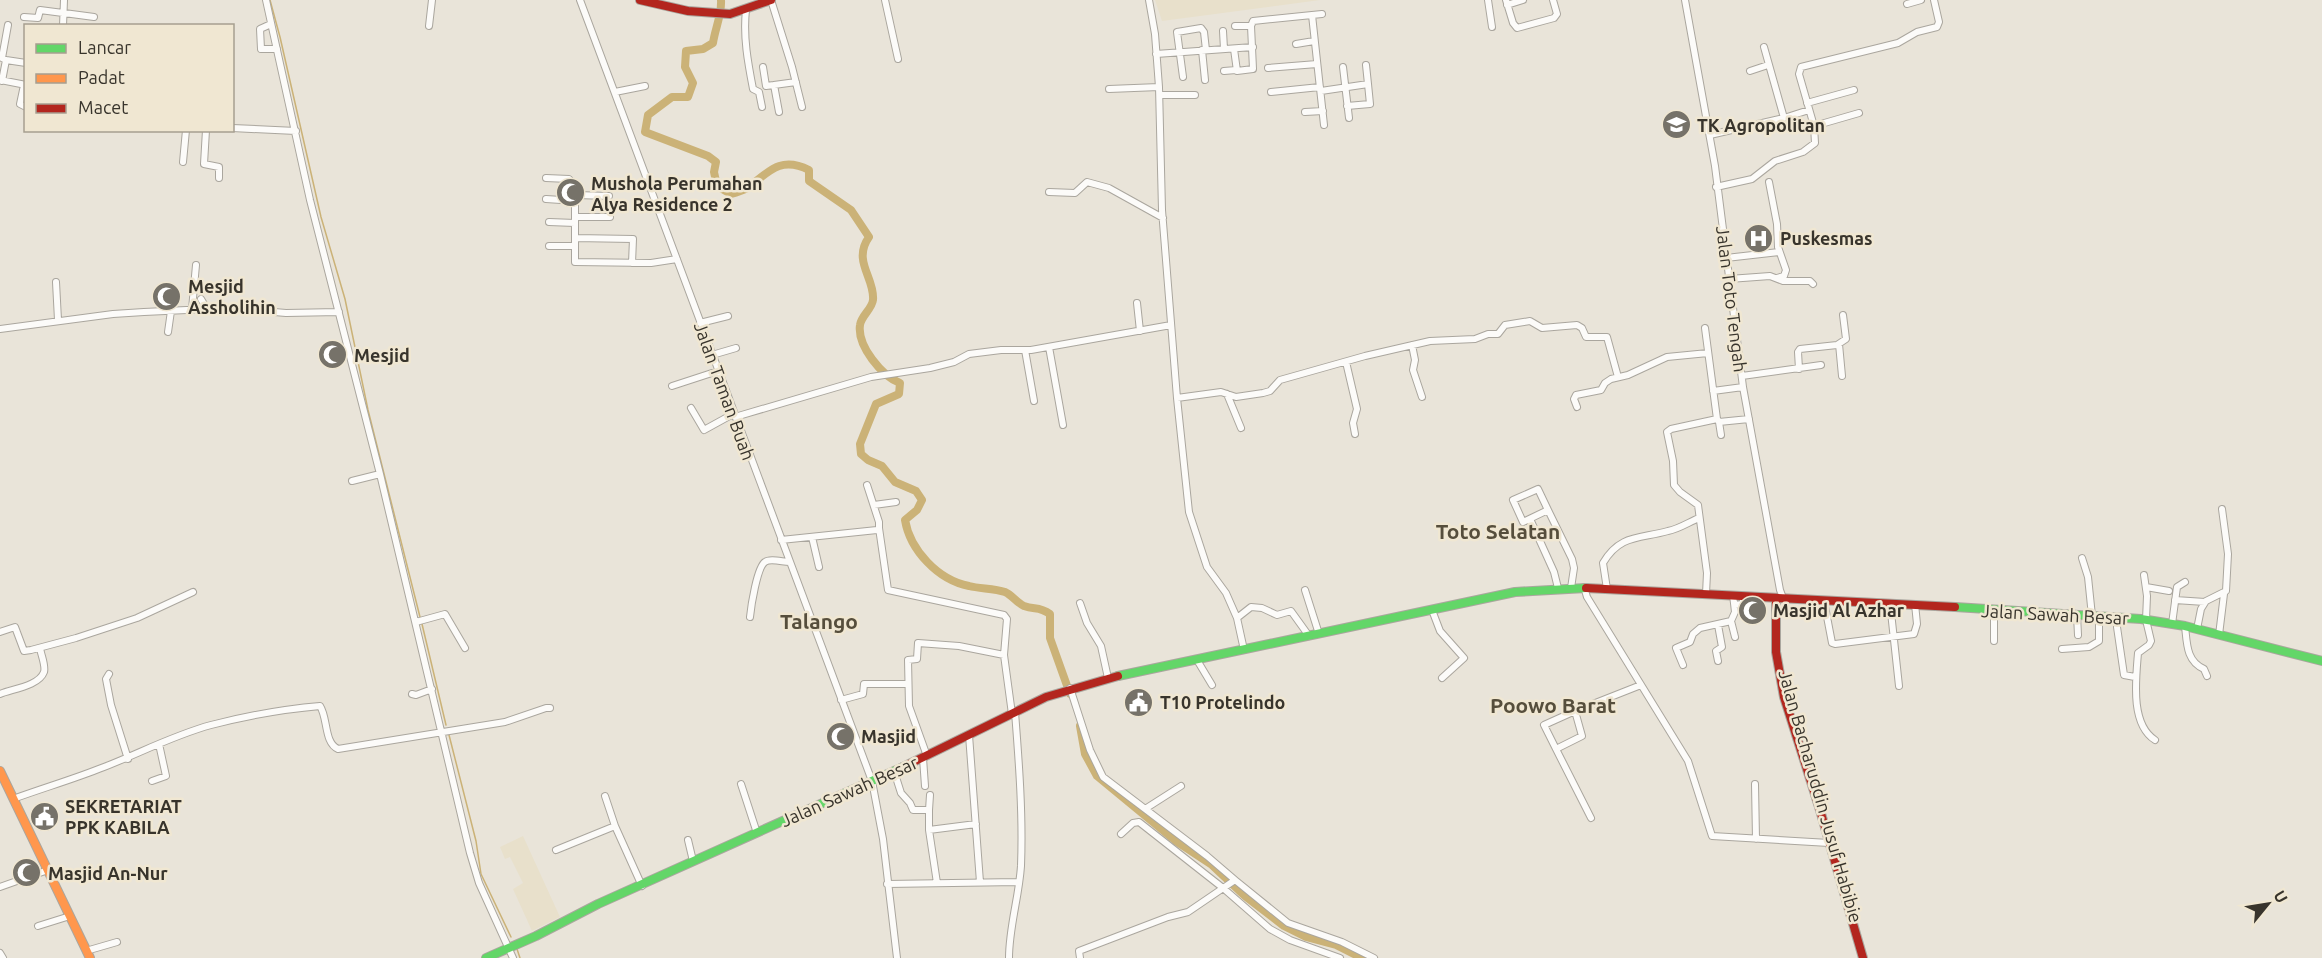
<svg xmlns="http://www.w3.org/2000/svg" width="2322" height="958" font-family="Ubuntu,sans-serif">
	<rect width="100%" height="100%" fill="#e9e4d9"/>
	<path fill="#e8e0cb" d="M1155 0H1320L1162 21Z
		M523 836 560 917 532 931 513 889 523 883 510 857 505 859 500 847Z"/>
	<g fill="none" stroke-linecap="round" stroke-linejoin="round">
		<path stroke="#cbb277" stroke-width="1.5" d="M270 0 280 37 321 217 345 299 368 410 420 617
			M422 624 446 725
			M449 735 476 841 481 874 511 937
			M517 949 520 958"/>
		<path stroke="#cbb277" stroke-width="8" d="M721 0C722 14 715 29 713 43L703 49 686 51 685 67 693 83 688 97H672L648 115 645 132 708 156 716 162 714 172 717 186 731 194C737 192 744 191 749 187 769 171 781 156 809 170V181L851 210 869 237C852 261 875 278 873 300 872 309 861 316 860 325 857 346 882 376 900 383L899 394 876 404 860 444 861 454 868 460 882 466 895 482 916 491 922 500 917 510 905 520C910 550 938 580 969 586 980 589 994 588 1005 592 1012 595 1017 603 1024 606 1035 610 1039 606 1050 614V638L1070 694
			M1080 726 1085 754 1097 776 1177 842 1212 865 1245 896 1284 926 1306 937 1336 945 1362 958"/>
		<defs>
			<path id="street" d="M266 0 310 200 380 474 470 853 479 883 513 958
				M580 0 872 781 883 839 897 958
				M771 0 792 67 802 107
				M885 0 898 59
				M1149 0 1155 34 1159 87 1162 210 1177 398 1189 512 1207 567 1226 593 1237 618 1244 650
				M1488 0 1492 27
				M1506 0 1513 23 1517 28 1554 18 1557 14 1553 0
				M1685 0 1715 166 1743 387 1780 590 1783 598
				M1907 4 1921 0
				M1507 5 1523 0
				M746 10C743 37 748 63 753 89L759 92 762 107
				M64 13 94 17
				M1312 15 1322 14
				M24 17 38 18 40 10 63 13
				M271 24 260 29 261 49H277
				M8 25 2 58 6 60 26 63
				M63 26 64 0
				M429 26 432 0
				M1235 26H1251L1253 21 1312 15 1324 125
				M1223 31 1224 49
				M1296 44 1314 41
				M1234 49 1237 71 1253 69 1251 26
				M1202 50 1205 80
				M1156 54 1253 47
				M763 67 766 86 774 85
				M1343 67 1349 118
				M1268 68 1317 64
				M1224 71 1236 70
				M1750 71 1768 65
				M1183 77 1177 32 1201 28 1204 32 1206 50
				M0 80 26 85
				M2 81 6 60
				M24 85 20 104 26 107
				M1109 89 1159 87
				M1321 91 1368 84 1366 65
				M615 92 645 86
				M1271 92 1320 87
				M1160 95H1195
				M1807 103 1854 90
				M1347 106 1370 104 1368 84
				M779 112 774 85 796 82
				M1305 112 1323 111
				M1784 118 1809 110
				M1814 126 1859 113
				M232 128 296 131
				M206 130 204 164 219 167V178
				M1710 135 1784 118 1764 47
				M183 162 186 130
				M546 178 569 179 575 186V262L651 263 677 259
				M1769 182 1777 224 1778 247 1786 270 1784 276 1777 278
				M1716 187 1752 179 1775 161 1803 152 1815 143 1814 126 1799 74 1801 67 1898 43 1917 32 1937 27 1939 22 1934 0
				M1049 192 1075 193 1087 182 1109 188 1163 218
				M576 195 609 196
				M546 199 576 201
				M575 217H610
				M549 222 575 223
				M575 238 633 239 632 263
				M549 246H575
				M1726 258 1779 252
				M1729 279 1770 276 1783 281H1810L1813 284
				M56 282 58 320
				M201 299 207 309
				M1137 303 1140 331
				M192 309 196 265
				M700 323 728 316
				M1705 328 1717 419 1719 422 1749 419
				M0 329 113 314 144 312 229 308 286 313 339 312
				M168 332 171 311
				M1839 344 1842 376
				M1412 345 1415 360 1413 370 1422 397
				M1049 347 1063 425
				M1025 350 1034 401
				M712 355 736 348
				M1346 362 1357 409 1353 423 1355 434
				M1799 369 1798 352 1800 349 1837 345 1846 339 1843 315
				M1742 376 1821 365
				M672 386 718 371
				M1713 391 1743 387
				M1227 394 1241 428
				M1177 398 1221 392 1236 397 1263 393 1270 391 1280 380 1365 356 1430 341 1475 339 1488 334H1498L1505 325 1530 321 1542 328 1577 325 1582 328 1586 337H1607L1618 377
				M1577 407 1574 399 1576 395 1601 390 1605 383 1611 379 1628 375 1667 357 1708 353
				M691 408 704 430 733 414
				M735 417 871 377 930 368 954 362 969 354 1001 350H1031L1171 325
				M1719 422 1721 435
				M352 481 380 474
				M874 505 896 502
				M1548 510 1538 489 1513 500 1523 522 1548 510 1572 559 1574 568 1571 588
				M1530 519 1554 572 1558 588
				M879 528 888 590 1004 615 1007 619 1004 655 1012 714
				M812 537 819 567
				M781 540 877 530 879 528V522L867 485
				M2082 558 2088 577 2092 616
				M2144 575 2147 596 2146 620 2151 641 2149 645 2138 653C2136 679 2130 724 2155 740
				M1584 587 1587 597 1688 761 1712 836 1829 843
				M2146 587 2169 591
				M1607 589 1603 563C1620 534 1640 539 1668 531 1679 529 1689 522 1699 518
				M1305 590 1319 634
				M1706 594 1707 573 1698 505 1680 492 1674 485 1673 461 1667 432 1671 429 1717 419
				M2175 600 2205 602
				M1824 601 1832 643 1835 644 1914 634 1917 624 1915 604
				M1080 603 1087 623 1101 646 1108 678
				M1890 603 1899 686
				M1735 605 1742 604 1745 596
				M1432 610 1440 631 1464 658 1442 678
				M1994 610V641
				M2077 615 2078 635
				M750 617C751 607 757 567 765 562 770 558 783 562 789 562
				M1237 618 1251 607 1262 608 1277 615 1291 611 1309 636
				M1731 621 1735 637
				M416 622 445 614 465 648
				M2172 624 2177 587 2185 582
				M1718 625 1722 647 1716 651 1718 661
				M2185 626C2187 643 2186 661 2204 669L2207 676
				M2117 627 2124 675 2135 677
				M2197 629 2201 609 2206 601 2226 591 2228 554 2222 509
				M0 632 15 627 24 651 31 650 76 638 137 618 193 592
				M2219 635 2224 594
				M2062 649 2089 647 2099 641V616
				M1197 660 1212 685
				M1683 665 1676 648 1690 642 1693 634 1700 628 1731 621 1735 612 1733 595
				M109 674 106 679 111 705 128 759
				M1070 688 1090 750 1103 777 1207 856 1235 880 1188 912 1168 917 1079 951 1080 958
				M0 694C12 689 39 686 44 672 46 666 41 655 40 648
				M412 694 416 695 432 689
				M841 700 863 694 864 684H908
				M969 735 980 882
				M1556 749 1544 725 1575 711
				M927 756 909 706 908 660 917 659 918 643 959 646 1004 655
				M923 758 925 786
				M894 771 901 793 910 803 913 810H929V830L937 883
				M152 781 166 776 159 744
				M741 784 757 833
				M1755 784 1756 839
				M605 796 615 826
				M13 799C43 788 74 779 104 767 140 753 174 735 211 725 246 716 285 709 320 706 328 718 324 743 338 749L505 722 546 708H550
				M1145 809 1181 786
				M929 810 930 795
				M1591 818 1556 749 1582 736 1575 711 1641 685
				M929 830 976 824
				M1121 834 1133 823 1139 822 1223 888 1270 929 1290 940 1340 958
				M688 840 693 861
				M556 850 615 826 642 886
				M1235 880 1288 923 1342 942 1374 958
				M887 884 1019 882
				M0 887 48 870
				M38 926 70 916
				M86 951 117 942
				M0 953 3 958
				M1009 958C1009 927 1019 897 1021 866 1023 815 1019 763 1015 712"/>
			<path id="fast" d="M1955 607 2141 619 2185 626 2322 661
				M1118 676 1515 592 1586 588
				M486 958 536 936 598 904 903 767"/>
			<path id="slow" d="M0 771 90 958"/>
			<path id="jam" d="M640 0 688 11 730 14 771 0
				M1586 588 1955 607
				M1776 598V652L1784 697 1820 810 1863 958
				M903 767 1046 697 1118 676"/>
		</defs>
		<use href="#street" stroke="#aaa69e" stroke-width="8"/>
		<use href="#fast" stroke="#aaa69e" stroke-width="10"/>
		<use href="#slow" stroke="#aaa69e" stroke-width="10"/>
		<use href="#jam" stroke="#aaa69e" stroke-width="10"/>
		<use href="#street" stroke="#fcfbf9" stroke-width="6"/>
		<use href="#fast" stroke="#63d668" stroke-width="8"/>
		<use href="#slow" stroke="#ff974d" stroke-width="8"/>
		<use href="#jam" stroke="#b3261e" stroke-width="8"/>
	</g>
	<defs>
		<symbol id="school-disc" viewBox="-11 -11 22 22"><circle r="9.5" fill="#767269" stroke="#f0e7d2"/><path d="M0-5L7-2L0 1L-7-2ZM-4 1L0 2.5L4 1V4Q0 6-4 4Z" fill="#fff"/></symbol>
		<symbol id="mosque-disc" viewBox="-11 -11 22 22"><circle r="9.5" fill="#767269" stroke="#f0e7d2"/><path d="M3.5-4.9A6 6 0 1 0 3.5 4.9A5 5 0 1 1 3.5-4.9Z" fill="#fff"/></symbol>
		<symbol id="hospital-disc" viewBox="-11 -11 22 22"><circle r="9.5" fill="#767269" stroke="#f0e7d2"/><path d="M-5-5h3v3.5h4V-5h3V5h-3V1.5h-4V5h-3Z" fill="#fff"/></symbol>
		<symbol id="civic-disc" viewBox="-11 -11 22 22"><circle r="9.5" fill="#767269" stroke="#f0e7d2"/><path d="M-.6-6.5H3V-4.5H.6V-3L4-1V1h2V6H-6V1h2V-1L-.6-3ZM-1.2 2.5V6h2.4V2.5Z" fill="#fff"/></symbol>
	</defs>
	<g fill-rule="evenodd">
		<use href="#school-disc" x="1660" y="108" width="33" height="33"/>
		<use href="#mosque-disc" x="554" y="176" width="33" height="33"/>
		<use href="#hospital-disc" x="1742" y="222" width="33" height="33"/>
		<use href="#mosque-disc" x="150" y="280" width="33" height="33"/>
		<use href="#mosque-disc" x="316" y="338" width="33" height="33"/>
		<use href="#mosque-disc" x="1736" y="594" width="33" height="33"/>
		<use href="#civic-disc" x="1122" y="686" width="33" height="33"/>
		<use href="#mosque-disc" x="824" y="720" width="33" height="33"/>
		<use href="#civic-disc" x="28" y="800" width="33" height="33"/>
		<use href="#mosque-disc" x="10" y="856" width="33" height="33"/>
	</g>
	<g text-anchor="middle" dominant-baseline="central" stroke-width="5" stroke-linejoin="round" paint-order="stroke">
		<g font-size="18" font-weight="bold" fill="#38342c" stroke="#f0e7d2" text-anchor="start">
			<text x="1697" y="125">TK Agropolitan</text>
			<text x="591" y="183">Mushola Perumahan<tspan x="591" dy="21">Alya Residence 2</tspan></text>
			<text x="1780" y="238">Puskesmas</text>
			<text x="188" y="286">Mesjid<tspan x="188" dy="21">Assholihin</tspan></text>
			<text x="354" y="355">Mesjid</text>
			<text x="1773" y="610">Masjid Al Azhar</text>
			<text x="1160" y="702">T10 Protelindo</text>
			<text x="861" y="736">Masjid</text>
			<text x="65" y="806">SEKRETARIAT<tspan x="65" dy="21">PPK KABILA</tspan></text>
			<text x="48" y="873">Masjid An-Nur</text>
		</g>
		<g font-size="18" fill="#38342c" stroke="#f0e7d2">
			<text transform="translate(1732 299) rotate(83)">Jalan Toto Tengah</text>
			<text transform="translate(725 391) rotate(70)">Jalan Taman Buah</text>
			<text transform="translate(2055 614) rotate(3)">Jalan Sawah Besar</text>
			<text transform="translate(849 791) rotate(-24)">Jalan Sawah Besar</text>
			<text transform="translate(1821 796) rotate(74)">Jalan Bacharuddin Jusuf Habibie</text>
		</g>
		<g font-size="21" font-weight="bold" fill="#564e3c" stroke="#f0e7d2">
			<text x="1498" y="531">Toto Selatan</text>
			<text x="819" y="621">Talango</text>
			<text x="1553" y="705">Poowo Barat</text>
		</g>
	</g>
	<rect x="24" y="24" width="210" height="108" fill="#f0e7d2" stroke="#a69f90" stroke-width="1.5"/>
	<rect x="36" y="44" width="30" height="9" fill="#63d668" stroke="#a69f90" stroke-width="1.5"/>
	<text x="78" y="54" font-size="18" fill="#38342c">Lancar</text>
	<rect x="36" y="74" width="30" height="9" fill="#ff974d" stroke="#a69f90" stroke-width="1.5"/>
	<text x="78" y="84" font-size="18" fill="#38342c">Padat</text>
	<rect x="36" y="104" width="30" height="9" fill="#b3261e" stroke="#a69f90" stroke-width="1.5"/>
	<text x="78" y="114" font-size="18" fill="#38342c">Macet</text>
	<g transform="translate(2268 904) rotate(60)" stroke="#f0e7d2" stroke-width="4.5" paint-order="stroke">
	<path d="M0-4.5L10 22L0 15L-10 22Z" fill="#38342c"/>
	<text y="-9" font-size="16" font-weight="bold" text-anchor="middle" fill="#38342c">U</text>
	</g>
</svg>
